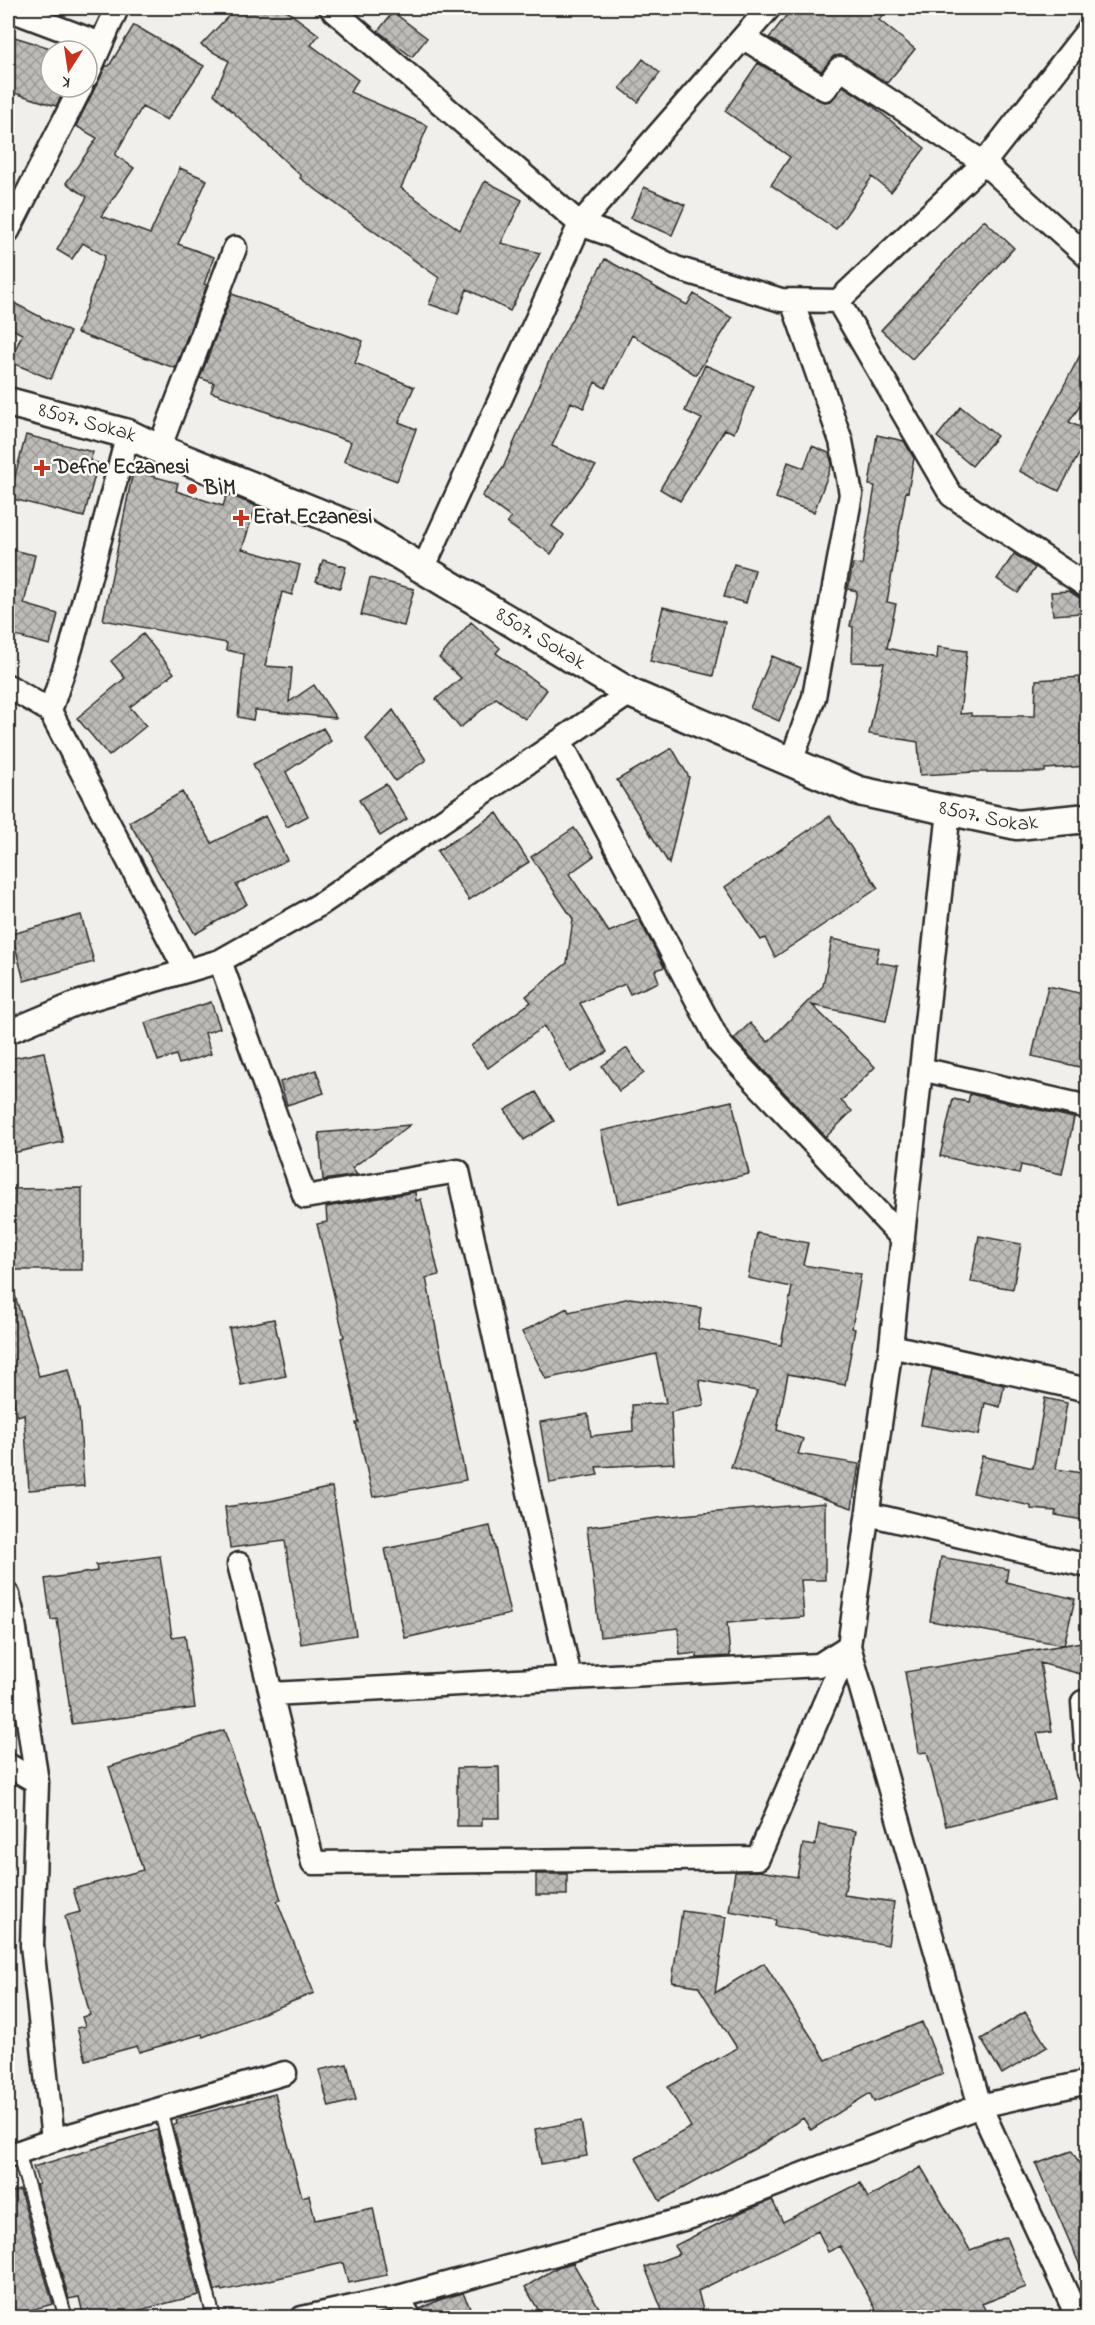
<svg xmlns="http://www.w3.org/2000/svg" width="1095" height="2325" font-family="'Indie Flower',sans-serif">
	<defs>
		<pattern id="building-cross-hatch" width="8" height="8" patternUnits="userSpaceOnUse" patternTransform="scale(1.5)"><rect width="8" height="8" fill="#bdbcb8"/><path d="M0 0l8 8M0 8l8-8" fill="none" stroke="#9a9996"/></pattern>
	</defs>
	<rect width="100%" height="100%" fill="#f0efeb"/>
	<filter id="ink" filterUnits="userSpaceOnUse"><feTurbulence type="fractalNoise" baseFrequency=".0167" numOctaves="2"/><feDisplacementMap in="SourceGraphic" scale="12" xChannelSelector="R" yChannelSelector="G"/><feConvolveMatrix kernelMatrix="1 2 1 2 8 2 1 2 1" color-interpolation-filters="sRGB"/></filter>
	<g filter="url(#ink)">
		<path fill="url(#building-cross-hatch)" stroke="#2b2b2b" stroke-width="1.5" d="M236 8H283L319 35 311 45 358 80 350 92 428 126 401 188 460 230 485 181 522 200 501 243 540 253 510 311 467 289 458 314 429 304 439 278 300 178 301 176 214 94 229 61 201 45Z
			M792 8H889L879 20 915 49 887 83 842 55 834 56 821 71 769 38Z
			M393 12 427 38 412 57 378 31Z
			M134 25 204 66 167 120 142 107 115 155 134 168 101 216 150 234 180 168 207 180 178 244 214 257 204 284 207 285 175 368 77 333 105 256 83 243 72 259 57 250 87 197 66 183 97 138 76 126 106 66H109Z
			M8 35 60 51H51V87H66L56 106 8 91Z
			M643 59 660 73 638 102 620 88Z
			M758 63 824 102 831 101 843 86 870 104 925 148 891 192 872 177 836 229 771 185 790 157 725 111Z
			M644 187 685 205 672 235 631 218Z
			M984 220 1014 248 912 359 881 330Z
			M605 259 687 305 694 294 732 318 696 375 632 335 605 388 595 382 584 408 571 402 552 446 596 466 552 526 564 535 551 554 507 523 511 518 482 496 503 468 550 359Z
			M232 294 363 341 355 363 414 387 399 422 416 429 397 481 344 461 351 442 211 392 214 383 200 378Z
			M8 300 70 332 51 379 10 362 22 334 8 327Z
			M1088 340V394L1069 422 1088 431V437L1059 491 1019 471Z
			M705 365 754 386 734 433 725 429 680 501 660 489 702 419 685 411Z
			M961 407 997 436 972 466 937 437Z
			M26 435 93 452 90 461 98 463 84 517 9 498Z
			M877 435 904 441 914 458 908 492 906 491 887 602 896 604 887 648 937 659 938 647 967 651 960 714 971 713V716H1035L1036 680 1081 677 1083 700H1088V766L1045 769V772H975L920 775 918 742 869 734 884 663 852 662 853 627 850 626 857 591 848 589 853 564 862 565 875 486 869 485Z
			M812 446 829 453 832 464 814 512 776 498 788 462 804 468Z
			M133 471 178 483 176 491 223 506 227 494 256 506 242 549 300 565 292 595 282 592 265 666 292 668 289 702 314 685 336 718 255 710 253 720 238 717 244 654 226 650 227 643 103 620Z
			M8 549 35 555 24 604 58 614 50 645 8 634Z
			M1014 554 1035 568 1018 593 997 579Z
			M323 560 346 567 340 588 316 581Z
			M734 564 755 570 746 603 724 597Z
			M370 578 414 589 404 626 361 615Z
			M1069 591 1080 598 1081 613 1053 615 1051 592Z
			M663 607 725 622 713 676 650 661Z
			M471 622 500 648 496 653 547 690 525 719 496 698 460 728 436 699 461 678 439 658Z
			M143 634 174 673 130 707 146 726 109 756 77 718 125 678 111 661Z
			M772 656 801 668 779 721 750 708Z
			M393 710 426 760 395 781 366 739Z
			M323 728 331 741 286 772 308 816 287 827 253 764Z
			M672 748 689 777 669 864 617 780Z
			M386 784 407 819 380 836 359 800Z
			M182 792 212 843 265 816 287 860 236 885 247 904 195 934 129 822Z
			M497 813 529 862 469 900 437 851Z
			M830 816 878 888 775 957 765 938 761 940 725 887Z
			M574 828 594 856 569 874 609 932 639 919 664 967 655 971 659 982 630 994 625 984 580 1003 607 1052 570 1072 544 1026 488 1068 471 1046 531 1002 526 996 567 963 573 919 531 857Z
			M81 915 94 962 24 981 12 934Z
			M832 939 879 948 876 962 898 966 886 1021 812 1005 875 1067 841 1101 852 1111 826 1137 734 1039 750 1023 768 1042 823 986Z
			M1048 986 1088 995V1069L1032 1056Z
			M211 1002 220 1028 205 1033 211 1054 179 1064 176 1055 158 1061 145 1023Z
			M627 1048 644 1073 619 1091 602 1066Z
			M44 1052 63 1142 8 1154V1059Z
			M316 1070 324 1093 287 1105 280 1082Z
			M536 1092 554 1121 524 1140 505 1110Z
			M970 1094 1074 1118 1062 1174 1021 1165 1019 1174 940 1156 953 1099 968 1102Z
			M732 1101 749 1174 618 1203 601 1131Z
			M410 1125 352 1168 357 1175 323 1180 319 1133Z
			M82 1188V1270H8V1189Z
			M415 1192 416 1201 421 1199 439 1275 426 1278 466 1480 373 1497 356 1423H359L341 1338 344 1337 317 1224 327 1222 326 1207Z
			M757 1233 808 1243 803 1265 861 1274 852 1328 855 1329 845 1385 788 1374 777 1430 803 1439 798 1454 859 1464 852 1508 731 1467 757 1391 699 1380 704 1405 671 1412 674 1463 596 1467 598 1475 550 1483 540 1422 588 1414 591 1436 633 1431 632 1405 666 1403 656 1354 546 1379 522 1332 567 1308 569 1312 630 1298 701 1308 698 1329 781 1345 792 1287 748 1278Z
			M979 1236 1021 1244 1013 1289 971 1282Z
			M14 1292 39 1376 69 1369 79 1409 84 1486 29 1490 24 1414 17 1416 8 1378V1293Z
			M274 1319 286 1376 241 1385 229 1328Z
			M932 1369 1004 1385 1000 1407 985 1403 979 1435 921 1425Z
			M1045 1398 1067 1403 1056 1469 1088 1474V1521L1055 1515 1056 1511 1031 1509V1506L973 1493 982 1456 1033 1468Z
			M332 1487 356 1635 301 1644 285 1541 230 1548 225 1507 270 1501Z
			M825 1503V1580H801L804 1617 727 1623 730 1656 697 1658V1653L680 1655 678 1628 600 1637 587 1527 681 1515Z
			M490 1526 510 1614 405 1638 385 1549Z
			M160 1556 172 1637 185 1635 195 1708 72 1724 57 1619 51 1620 45 1579 97 1571 96 1565Z
			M941 1557 1008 1569 1006 1582 1075 1599 1064 1645 930 1621Z
			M1088 1641V1676L1040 1663 1052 1731 1037 1733 1054 1798 946 1826 927 1752 919 1753 905 1672Z
			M224 1730 258 1829H259L281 1900 277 1901 314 1993 203 2037 202 2034 139 2052 137 2046 86 2060 77 2028 85 2026 82 2017 90 2015 65 1916 80 1912 73 1889 143 1870 109 1767Z
			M499 1767 500 1818H482V1826H457V1768Z
			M819 1824 856 1831 844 1895 894 1902 888 1945 775 1926 776 1920 729 1911 735 1872 759 1871 797 1877 803 1844 815 1846Z
			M536 1874H567V1895H536Z
			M682 1911 726 1917 715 1993 764 1963 826 2060 922 2022 943 2074 874 2102 870 2093 811 2130 803 2118 763 2144 660 2201 636 2158 691 2127 668 2087 737 2048 698 1986 672 1982Z
			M1025 2012 1047 2047 1002 2074 981 2039Z
			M347 2064 356 2100 329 2107 319 2070Z
			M275 2094 302 2197 309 2195 315 2220 373 2208 387 2275 348 2283 343 2263 222 2291 221 2289 215 2291 173 2125 177 2124 176 2120Z
			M581 2121 587 2156 541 2164 535 2129Z
			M157 2130 199 2295 109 2318H84L79 2297 69 2299 36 2185 39 2184 33 2167Z
			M1072 2151 1088 2179V2284L1036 2164Z
			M921 2167 970 2250 1006 2237 1026 2287 982 2304 990 2318H881L840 2246 828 2252 818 2231 698 2291 705 2318H665L645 2267 679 2254 674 2246 744 2211 772 2200 783 2222 860 2183 868 2198Z
			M20 2190 53 2304 8 2316V2193Z
			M573 2263 605 2318H543L525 2287 558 2267Z
			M463 2293 475 2318H423L420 2309 439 2300Z"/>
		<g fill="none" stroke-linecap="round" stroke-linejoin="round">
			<defs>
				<path id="service" d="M160 2109 214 2318
					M18 2152 66 2318"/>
				<path id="minor" d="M331 8 580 224 608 234 676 268 781 300 838 301 984 163 1088 30
					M8 9 101 44
					M744 38 825 89 840 68 984 163 1088 257
					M87 76 117 8
					M8 231 81 87
					M838 301 951 495 1088 587
					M159 449 235 248
					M423 569 580 224 769 8
					M8 686 50 711 186 971
					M50 711 71 648 128 434
					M560 741 720 1044 903 1239
					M791 762 814 697 851 494 841 441 792 301
					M949 811 891 1346 849 1646 980 2106 1078 2318
					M220 961 305 1197 458 1171 570 1678
					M8 1032 77 1003 220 961 319 905 630 693
					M921 1069 1088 1107
					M891 1346 1088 1390
					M868 1514 1088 1566
					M239 1564 313 1863 758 1858 849 1646
					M8 1595 13 1616 37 1782 32 1945 53 2140
					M271 1694 819 1665 849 1646
					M1088 1703 1083 1702 1088 1772
					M8 1765 37 1782
					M8 2156 53 2140 285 2073
					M398 2297 410 2318
					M302 2318 398 2297 691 2217 980 2106 1088 2082"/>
				<g id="tertiary">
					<path id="s1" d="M8 402 128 434 159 449 353 527 630 693 859 791 1017 825 1088 818"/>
				</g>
			</defs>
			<use href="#service" stroke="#2b2b2b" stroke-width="16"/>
			<use href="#minor" stroke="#2b2b2b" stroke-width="27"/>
			<use href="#tertiary" stroke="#2b2b2b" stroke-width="33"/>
			<use href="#service" stroke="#fdfcf7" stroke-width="12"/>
			<use href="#minor" stroke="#fdfcf7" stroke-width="22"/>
			<use href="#tertiary" stroke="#fdfcf7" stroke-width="28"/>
		</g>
	</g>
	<g fill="#c8321e" stroke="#fdfcf7" stroke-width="2">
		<path d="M39 459h6v6h6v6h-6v6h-6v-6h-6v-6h6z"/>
		<circle cx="192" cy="489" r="6"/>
		<path d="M238 509h6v6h6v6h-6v6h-6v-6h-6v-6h6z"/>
	</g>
	<g text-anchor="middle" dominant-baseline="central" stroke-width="5" stroke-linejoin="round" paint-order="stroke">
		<g font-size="21" fill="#2b2b2b" stroke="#fdfcf7">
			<text stroke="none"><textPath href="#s1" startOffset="82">8507. Sokak</textPath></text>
			<text stroke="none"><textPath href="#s1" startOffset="586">8507. Sokak</textPath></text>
			<text stroke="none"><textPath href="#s1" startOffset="1072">8507. Sokak</textPath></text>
		</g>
		<g font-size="21" font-weight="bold" fill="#2b2b2b" stroke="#fdfcf7" text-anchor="start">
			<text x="54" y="468">Defne Eczanesi</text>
			<text x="204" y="489">BİM</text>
			<text x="253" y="518">Erat Eczanesi</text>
		</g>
	</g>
	<rect width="1095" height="2325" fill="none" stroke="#fdfcf7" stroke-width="30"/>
	<rect x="15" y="15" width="1065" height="2295" fill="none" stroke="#2b2b2b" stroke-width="2" filter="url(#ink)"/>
	<g transform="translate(69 69) rotate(192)"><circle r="28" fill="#fdfcf7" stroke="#a9a8a5" stroke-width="1.5"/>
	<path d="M0-4.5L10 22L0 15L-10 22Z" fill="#c8321e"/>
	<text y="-9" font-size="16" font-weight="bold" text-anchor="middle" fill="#2b2b2b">K</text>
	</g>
</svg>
